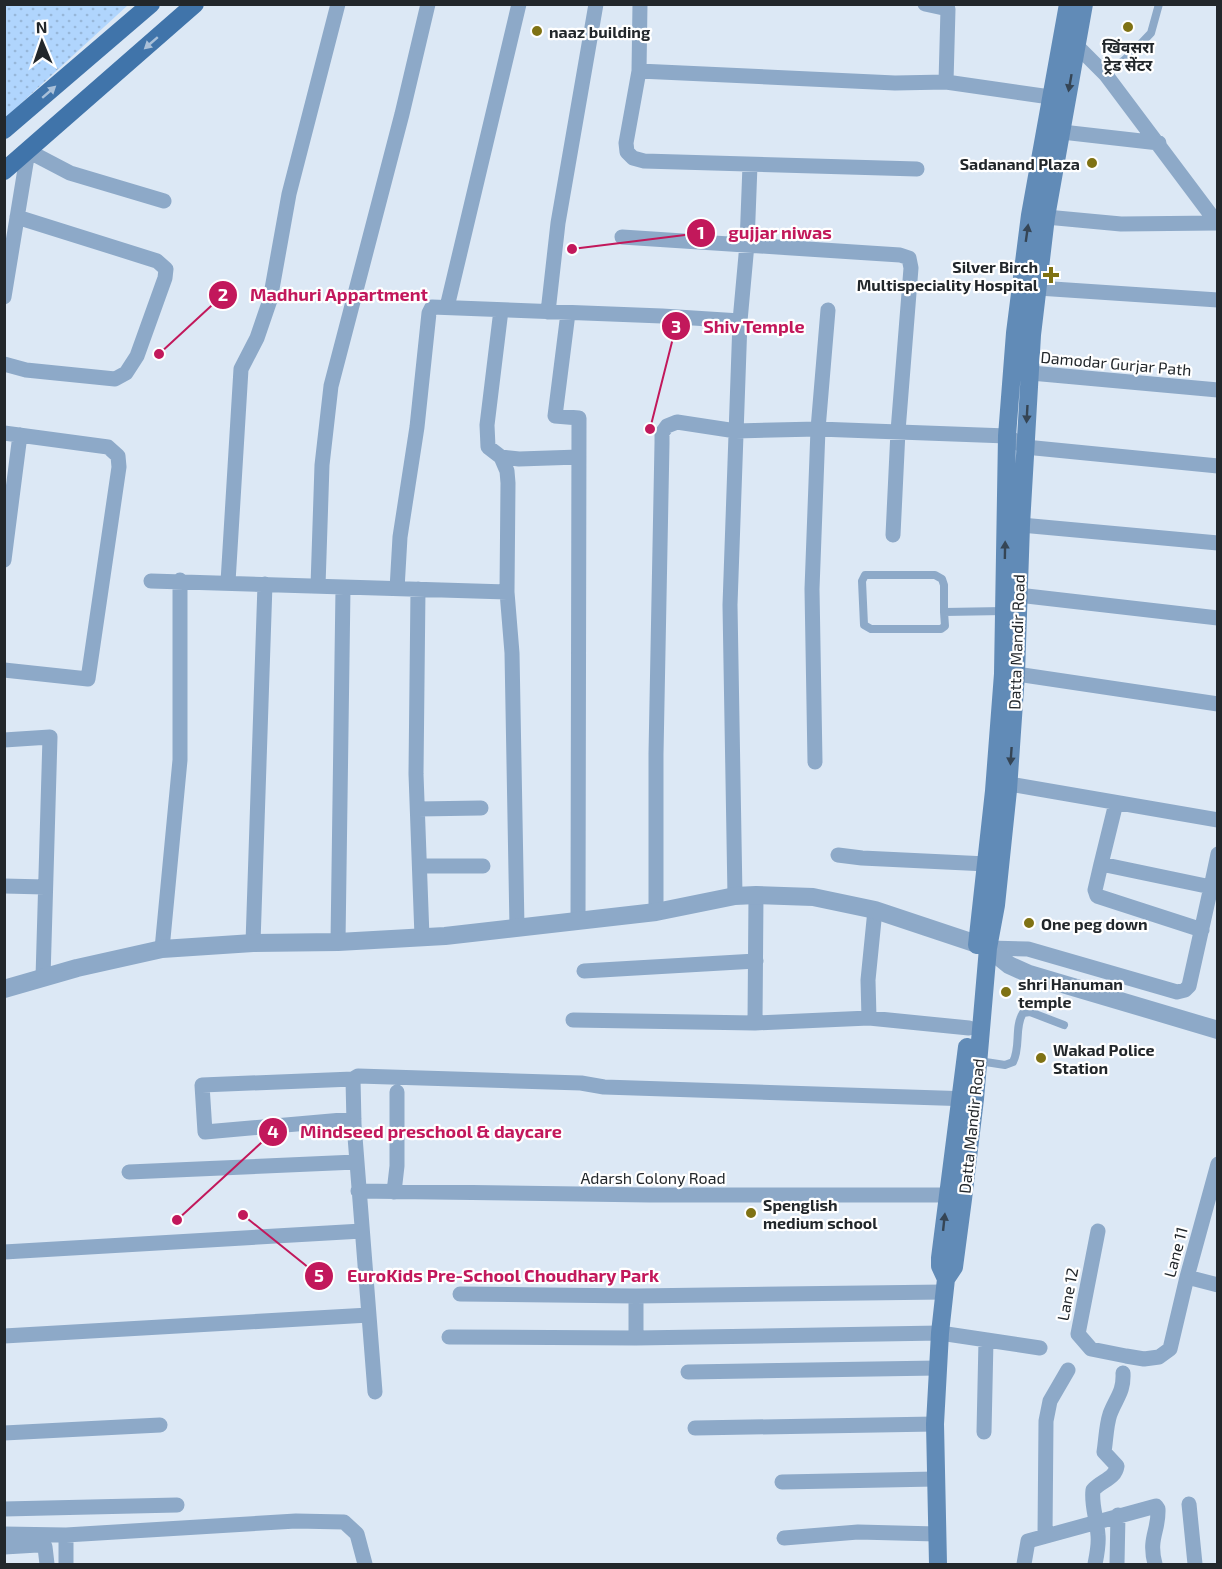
<svg xmlns="http://www.w3.org/2000/svg" width="1222" height="1569" font-family="'Exo 2','Noto Sans Devanagari',sans-serif">
	<defs>
		<pattern id="grass-dots" width="8" height="8" patternUnits="userSpaceOnUse" patternTransform="scale(1.5)"><rect width="8" height="8" fill="#b0d5fd"/><path d="M2 2h.1M6 6h.1" fill="none" stroke="#97b7d9" stroke-width="1.8" stroke-linecap="round"/></pattern>
	</defs>
	<rect width="100%" height="100%" fill="#dce8f5"/>
	<path fill="url(#grass-dots)" d="M5 5H128L5 118Z"/>
	<g fill="none" stroke-linecap="round" stroke-linejoin="round">
		<path stroke="#8da9c8" stroke-width="8" d="M1106 75 1130 55 1151 33 1159 4
			M944 612 945 626 941 629H871L864 625 862 581 865 575H935L942 579 944 585V612L1004 611
			M979 1061 1005 1065 1013 1062C1021 1047 1014 1027 1023 1013L1030 1012 1064 1025"/>
		<path stroke="#8da9c8" stroke-width="15" d="M640 4 639 71 626 143 627 152 633 158 644 161 917 169
			M639 71 895 83 946 82 948 9 925 4
			M946 82 1050 97
			M1062 132 1159 143
			M1046 217 1121 224 1217 223 1106 75 1076 45 1067 44
			M622 237 900 255 909 258 911 268 898 431 893 535
			M1038 288 1218 300
			M4 297 28 151 70 173 164 201
			M447 307 519 4
			M501 310 487 425 488 447 501 457 519 459 579 457
			M548 312 558 223 596 4
			M568 313 555 416 579 418 578 920
			M4 364 26 370 115 379 126 373 137 356 165 278 166 269 157 261 17 217
			M1020 372 1218 390
			M4 433 108 447 118 456 119 467 88 679 4 670
			M501 457 507 471 508 483 507 592 512 653 517 928
			M1021 525 1218 543
			M4 560 20 435
			M151 581 507 592
			M228 582 241 369 257 338 270 300 289 194 338 4
			M318 586 322 465 331 386 402 114 428 4
			M397 589 400 537 417 427 429 313 432 307 662 316 740 321
			M418 589 416 774 422 937
			M1018 595 1218 618
			M1016 674 1218 704
			M4 740 50 737 43 978
			M815 762 812 589 818 429 828 310
			M1009 784 1218 820
			M418 809 481 808
			M838 855 862 858 987 864
			M1101 864 1095 890 1097 896 1202 930
			M420 866H483
			M4 886 45 887
			M1211 887 1218 854
			M735 896 730 605 740 321 747 244 750 165
			M656 912V754L662 443V433L667 426 677 422 736 431 818 429 1007 436 1025 447 1218 466
			M338 942 343 588
			M253 943 265 584
			M988 948 1028 949 1177 992 1185 990 1189 986 1211 887 1101 864 1116 803
			M162 949 180 760V580
			M584 971 756 961
			M869 1018 868 980 875 910
			M573 1020 755 1023 869 1018 969 1028
			M755 1023 756 895
			M353 1079 202 1085 205 1132 354 1119
			M129 1172 356 1162
			M358 1191 650 1195H947L958 1198
			M394 1192 397 1166V1092
			M1098 1231 1078 1334 1091 1349 1126 1356 1144 1359 1159 1357 1170 1349 1187 1277 1218 1164
			M4 1252 362 1231
			M1187 1277 1218 1285
			M460 1294 636 1296 944 1292
			M636 1296V1338
			M4 1336 369 1315
			M449 1337 636 1338 940 1333 1040 1348
			M688 1372 938 1368
			M375 1392 354 1124 353 1079 358 1076 581 1083 604 1087 971 1099
			M695 1428 935 1424
			M984 1432 986 1340
			M4 1433 160 1425
			M782 1482 936 1479
			M1189 1504 1195 1564
			M4 1509 177 1505
			M4 1534 66 1535 296 1521 344 1522 357 1534 365 1564
			M1045 1536 1046 1421 1050 1401 1068 1370
			M784 1538 858 1532 937 1534
			M4 1547 38 1545 45 1547 47 1564
			M66 1564V1535
			M1024 1564 1028 1541 1156 1506 1158 1509C1159 1531 1148 1538 1155 1564
			M1095 1564C1097 1554 1099 1545 1098 1535 1097 1519 1091 1505 1093 1490 1102 1480 1115 1479 1117 1466L1104 1452C1106 1440 1106 1426 1110 1414 1116 1398 1124 1392 1123 1373
			M1117 1564 1118 1515"/>
		<path stroke="#8da9c8" stroke-width="18" d="M4 989 77 968 162 949 253 943 338 942 445 936 656 912 735 896 756 895 813 897 875 910 977 944 988 948 1009 965 1029 974 1218 1030"/>
		<path stroke="#618bb7" stroke-width="18" d="M977 945 994 791 1003 674 1007 436 1015 333 1030 215 1068 4
			M946 1279 940 1266V1258L967 1047
			M938 1564 935 1424 940 1333 946 1279 954 1267 963 1199 975 1099 988 948 996 905 1008 790 1016 674 1021 525 1032 335 1046 217 1084 4"/>
		<path stroke="#4074aa" stroke-width="18" d="M4 130 151 4
			M4 171 195 4"/>
	</g>
	<defs><path id="oneway-solid" d="M-6-.8H1V-3.2L6.5 0L1 3.2V.8H-6Z" transform="scale(1.5)"/></defs>
	<g fill="#a9c0d9">
		<use href="#oneway-solid" transform="translate(151 43) rotate(139)"/>
		<use href="#oneway-solid" transform="translate(49 92) rotate(-41)"/>
	</g>
	<g fill="#354555">
		<use href="#oneway-solid" transform="translate(1070 83) rotate(100)"/>
		<use href="#oneway-solid" transform="translate(1027 233) rotate(-82)"/>
		<use href="#oneway-solid" transform="translate(1027 414) rotate(93)"/>
		<use href="#oneway-solid" transform="translate(1005 550) rotate(-89)"/>
		<use href="#oneway-solid" transform="translate(1011 756) rotate(94)"/>
		<use href="#oneway-solid" transform="translate(944 1222) rotate(-84)"/>
	</g>
	<g fill="#7f7214" stroke="#fff" stroke-width="2">
		<circle cx="1128" cy="27" r="6"/>
		<circle cx="537" cy="31" r="6"/>
		<circle cx="1092" cy="163" r="6"/>
		<path d="M1048 266h6v6h6v6h-6v6h-6v-6h-6v-6h6z"/>
		<circle cx="1029" cy="923" r="6"/>
		<circle cx="1006" cy="992" r="6"/>
		<circle cx="1041" cy="1058" r="6"/>
		<circle cx="751" cy="1213" r="6"/>
	</g>
	<g text-anchor="middle" dominant-baseline="central" stroke-width="4.5" stroke-linejoin="round" paint-order="stroke">
		<g font-size="16" font-weight="bold" fill="#22272b" stroke="#fff" text-anchor="start">
			<text x="549" y="31">naaz building</text>
			<text x="1128" y="46" text-anchor="middle">खिंवसरा<tspan x="1128" dy="18">ट्रेड सेंटर</tspan></text>
			<text x="1080" y="163" text-anchor="end">Sadanand Plaza</text>
			<text x="1038" y="266" text-anchor="end">Silver Birch<tspan x="1038" dy="18">Multispeciality Hospital</tspan></text>
			<text x="1041" y="923">One peg down</text>
			<text x="1018" y="983">shri Hanuman<tspan x="1018" dy="18">temple</tspan></text>
			<text x="1053" y="1049">Wakad Police<tspan x="1053" dy="18">Station</tspan></text>
			<text x="763" y="1204">Spenglish<tspan x="763" dy="18">medium school</tspan></text>
		</g>
		<g font-size="16" fill="#22272b" stroke="#fff">
			<text transform="translate(1116 363) rotate(5)">Damodar Gurjar Path</text>
			<text transform="translate(1016 642) rotate(-88)">Datta Mandir Road</text>
			<text transform="translate(971 1126) rotate(-84)">Datta Mandir Road</text>
			<text x="653" y="1177">Adarsh Colony Road</text>
			<text transform="translate(1175 1252) rotate(-75)">Lane 11</text>
			<text transform="translate(1067 1294) rotate(-79)">Lane 12</text>
		</g>
	</g>
	<path fill="none" stroke="#c2185b" stroke-width="2" d="M572 249L701 233M159 354L223 295M650 429L676 326M177 1220L273 1132M243 1215L319 1276"/>
	<g fill="#c2185b" stroke="#fff" stroke-width="2">
		<circle cx="572" cy="249" r="6"/>
		<circle cx="159" cy="354" r="6"/>
		<circle cx="650" cy="429" r="6"/>
		<circle cx="177" cy="1220" r="6"/>
		<circle cx="243" cy="1215" r="6"/>
		<circle cx="701" cy="233" r="15"/>
		<circle cx="223" cy="295" r="15"/>
		<circle cx="676" cy="326" r="15"/>
		<circle cx="273" cy="1132" r="15"/>
		<circle cx="319" cy="1276" r="15"/>
	</g>
	<g font-size="18" text-anchor="middle" font-weight="bold" fill="#fff">
		<text x="701" y="239">1</text>
		<text x="223" y="301">2</text>
		<text x="676" y="333">3</text>
		<text x="273" y="1138">4</text>
		<text x="319" y="1282">5</text>
	</g>
	<g font-size="18" text-anchor="middle" font-weight="bold" fill="#c2185b" stroke="#fff" stroke-width="4.5" stroke-linejoin="round" paint-order="stroke">
		<text x="780" y="239">gujjar niwas</text>
		<text x="339" y="301">Madhuri Appartment</text>
		<text x="754" y="333">Shiv Temple</text>
		<text x="431" y="1138">Mindseed preschool &amp; daycare</text>
		<text x="503" y="1282">EuroKids Pre-School Choudhary Park</text>
	</g>
	<rect width="1222" height="1569" fill="none" stroke="#22272b" stroke-width="12"/>
	<g transform="translate(42 42) rotate(358)" stroke="#ffffff" stroke-width="4.5" paint-order="stroke">
	<path d="M0-4.5L10 22L0 15L-10 22Z" fill="#22272b"/>
	<text y="-9" font-size="16" font-weight="bold" text-anchor="middle" fill="#22272b">N</text>
	</g>
</svg>
